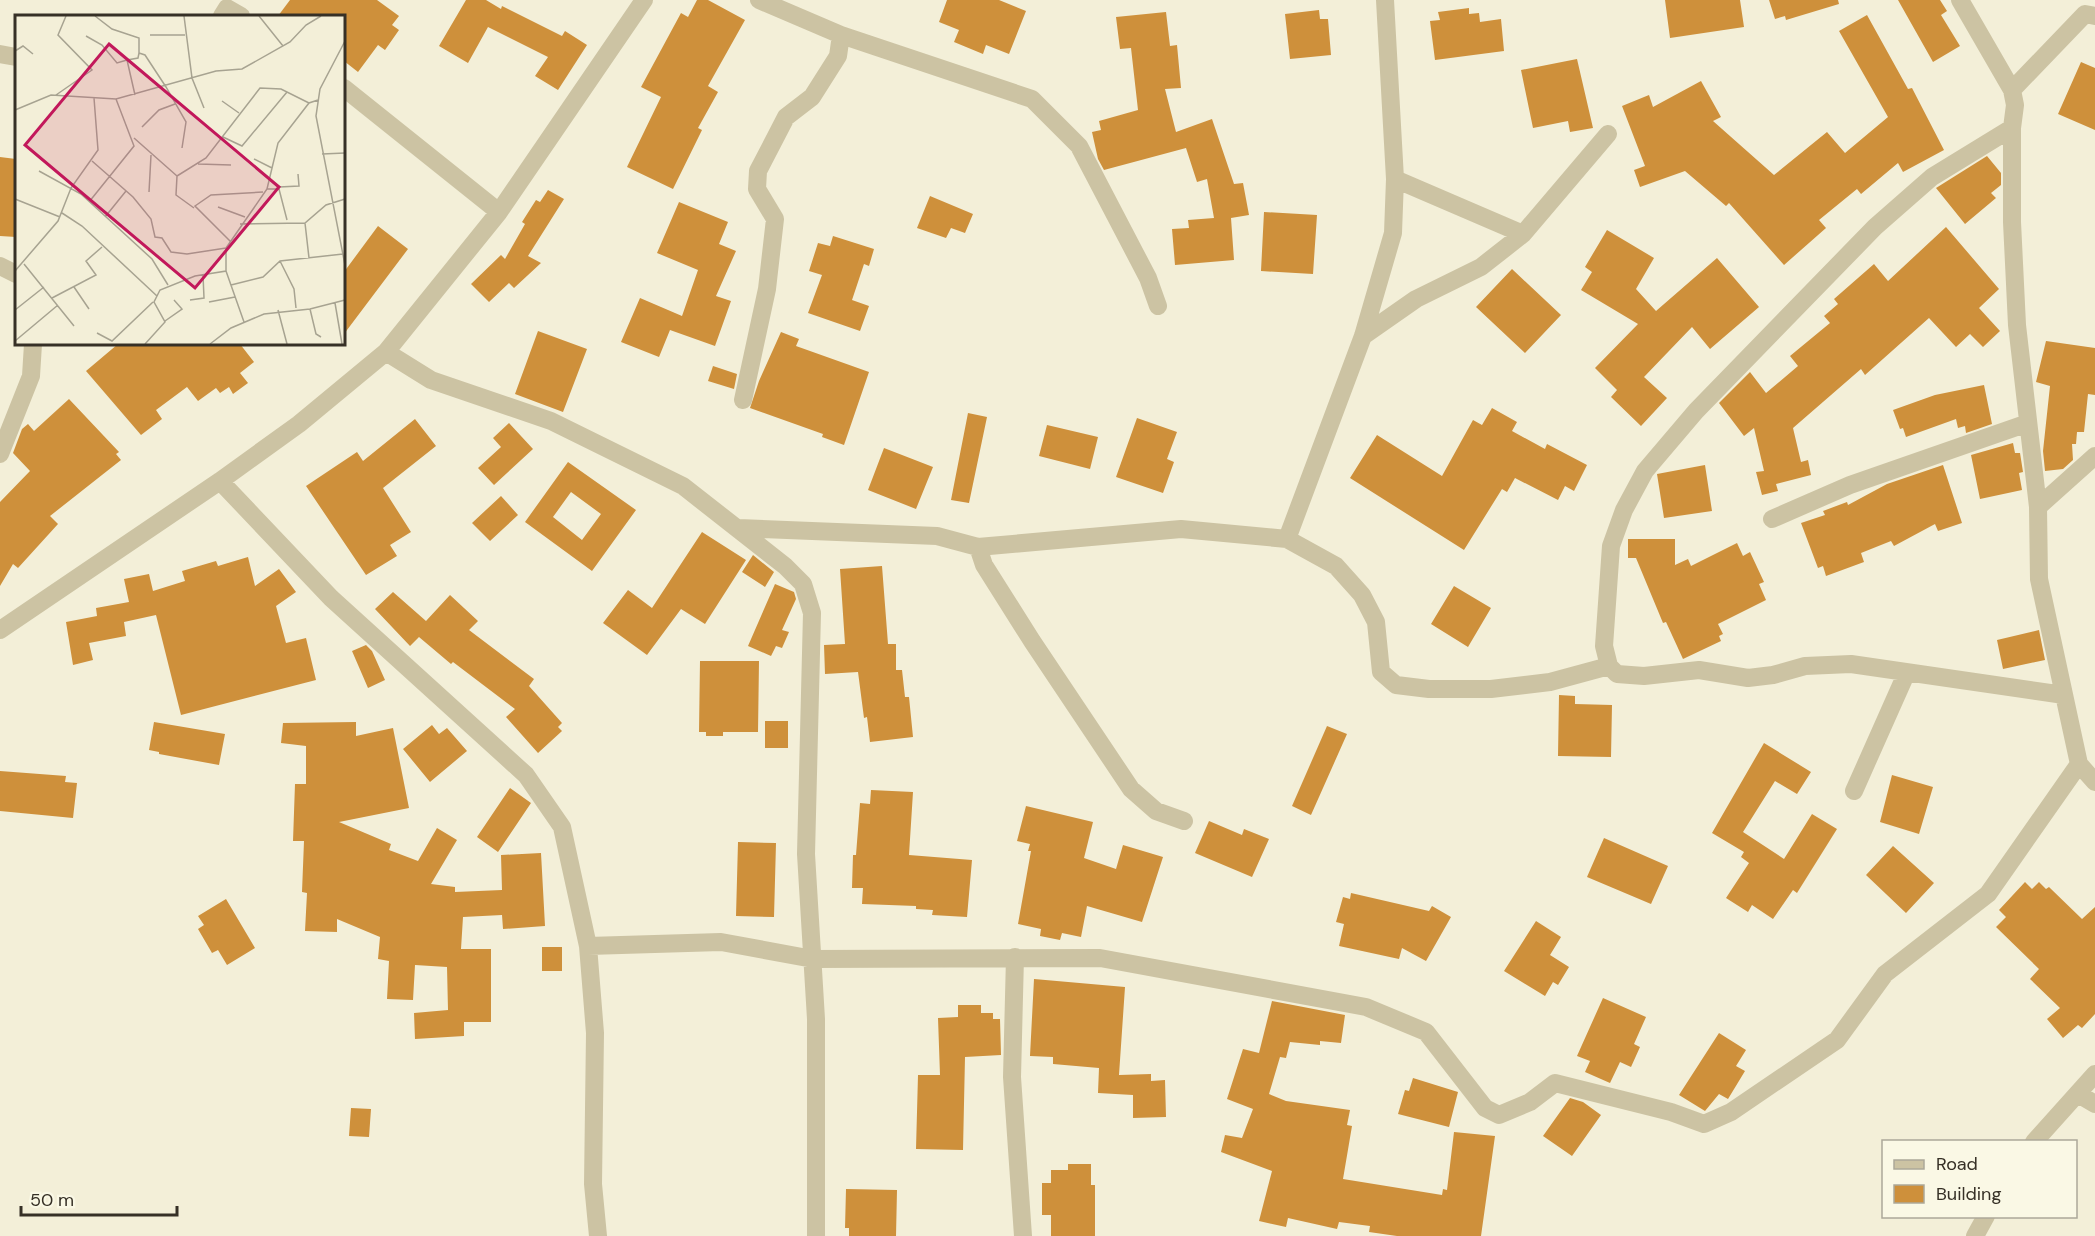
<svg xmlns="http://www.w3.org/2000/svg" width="2095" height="1236" font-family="'DM Sans',sans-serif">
	<rect width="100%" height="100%" fill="#f3efd8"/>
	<path fill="#ce903b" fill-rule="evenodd" d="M290 0H377L399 16 392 25 399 30 385 50 378 45 358 72 344 61V16H278Z
		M466 0H486L501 9 502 6 562 36 565 31 587 45 558 90 535 76 548 57 488 27 468 63 439 46Z
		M697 0H708L745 20 708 86 718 92 698 128 702 130 673 189 627 167 661 97 641 87 681 13 688 17Z
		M947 0H999L1026 11 1009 54 986 45 983 54 954 42 959 30 939 22Z
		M1665 0H1740L1744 27 1670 38Z
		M1769 0H1838L1839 4 1786 20 1785 16 1775 19Z
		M1898 0H1940L1947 11 1941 15 1960 46 1933 62Z
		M1469 8V14L1479 13 1480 22 1501 19 1504 51 1435 60 1430 21 1440 20 1438 12Z
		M1319 10 1320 19H1328L1331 55 1290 59 1285 14Z
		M1166 12 1170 46 1177 45 1181 88 1165 89 1176 132 1212 119 1234 184 1243 183 1249 215 1231 218 1234 260 1175 265 1172 229 1189 228 1188 220 1214 218 1207 179 1197 182 1186 148 1104 170 1098 159 1092 132 1101 130 1099 121 1138 110 1131 48 1120 49 1116 17Z
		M1867 15 1908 89 1912 88 1944 150 1903 172 1898 163 1861 194 1857 189 1819 220 1826 228 1784 265 1729 203 1726 206 1685 171 1640 187 1634 170 1645 166 1622 106 1649 95 1653 107 1701 81 1721 117 1713 121 1774 175 1827 132 1845 153 1888 117 1839 31Z
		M1577 59 1593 128 1570 132 1568 121 1533 128 1521 70Z
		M2081 62 2095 68V130L2058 114Z
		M1987 156 2001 173V185L1991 193 1996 198 1965 224 1936 188Z
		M0 157 16 159V237L0 236Z
		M548 190 564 199 528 256 541 263 514 288 509 283 489 302 471 284 501 255 505 259 525 224 522 222 536 200 540 202Z
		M930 196 973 214 965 233 951 228 946 238 917 228Z
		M679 202 728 222 719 244 736 251 716 296 731 301 715 346 670 330 659 357 621 342 640 298 682 316 698 270 657 253Z
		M1264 212 1317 215 1313 274 1261 271Z
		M378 226 408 249 344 334V272Z
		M1946 227 1999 289 1979 308 2000 331 1983 347 1970 334 1956 347 1929 318 1865 375 1861 369 1793 428 1801 462 1808 460 1811 475 1776 484 1778 491 1762 495 1756 472 1764 471 1754 428 1744 436 1719 403 1750 372 1766 393 1798 366 1790 356 1830 323 1824 316 1838 304 1834 299 1874 264 1888 281Z
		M1607 230 1654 258 1636 289 1656 311 1717 258 1759 307 1710 349 1692 327 1644 377 1667 398 1641 426 1611 397 1617 390 1595 368 1638 324 1581 290 1592 272 1585 267Z
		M833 236 874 249 869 266 864 264 852 300 869 306 860 331 808 313 822 275 809 271 818 243 830 246Z
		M1512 269 1561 315 1525 353 1476 307Z
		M538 331 587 349 563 412 515 394Z
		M781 332 799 339 796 346 869 372 844 445 822 437 823 434 750 408 759 381Z
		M2046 341 2095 348V395L2088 394 2084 432H2077L2076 444H2072L2073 460 2063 469 2045 471 2043 451 2050 386 2036 382Z
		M118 344H240L254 362 240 373 248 383 233 394 229 387 220 393 216 388 198 401 187 387 156 410 162 419 141 435 86 371Z
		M713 366 737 374 734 389 708 381Z
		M1984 385 1992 424 1966 433 1965 426 1958 428 1956 419 1906 437 1903 428 1900 429 1893 410 1935 395Z
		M69 399 119 452 116 454 121 460 50 516 58 524 18 568 13 564 0 586V502L30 471 13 453 22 429 28 424 34 431Z
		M1492 408 1517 422 1512 431 1545 449 1547 444 1587 465 1574 491 1565 486 1558 500 1515 478 1507 492 1502 489 1464 550 1350 478 1377 435 1442 476 1473 420 1482 425Z
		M968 413 987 417 969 503 951 500Z
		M1137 418 1177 432 1167 459 1174 462 1163 493 1116 477Z
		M415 419 436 446 383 488 411 532 390 545 397 556 366 575 306 486 357 452 363 461Z
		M509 423 533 449 494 485 478 468 501 447 493 438Z
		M1047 425 1098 437 1090 469 1039 456Z
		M2013 443 2015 453H2020L2023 472 2019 473 2022 490 1980 499 1971 455Z
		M884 448 933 467 916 509 868 490Z
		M568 462 636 510 592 571 525 522ZM571 492 601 514 582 540 553 517Z
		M1705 465 1712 511 1664 518 1657 474Z
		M1943 465 1962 523 1938 531 1935 524 1894 546 1891 541 1861 553 1864 562 1826 576 1823 566 1818 568 1801 523 1825 515 1823 511 1847 502 1848 505 1887 484Z
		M501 496 518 515 490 541 472 523Z
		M702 532 746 560 705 624 681 609 647 655 603 623 628 590 652 608Z
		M1628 539H1675V565L1688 559 1691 566 1737 543 1743 556 1750 552 1764 582 1759 584 1766 600 1718 624 1723 634 1719 636 1721 641 1683 659 1666 622 1663 623 1636 558H1628Z
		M753 555 774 572 765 587 742 572Z
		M248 557 255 586 279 569 296 592 276 606 286 643 306 638 316 680 181 715 156 615 124 622 126 636 89 643 93 660 73 665 66 622 97 616 96 608 129 602 124 579 149 574 153 591 185 581 182 571 216 561 218 566Z
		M882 566 888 644H896V670H902L905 697H909L913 737 870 742 867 717 864 718 858 672 825 674 824 645 845 644 840 569Z
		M775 584 794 592 796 599 782 630 789 632 782 648 776 646 771 656 748 646Z
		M1454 586 1491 608 1468 647 1431 624Z
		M393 592 426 621 450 595 478 621 469 630 534 679 529 686 562 723 558 727 562 731 538 753 506 717 515 709 453 662 451 664 419 637 410 646 375 609Z
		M2039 630 2045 660 2003 669 1997 640Z
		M366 645 372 651 385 680 368 688 352 651Z
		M700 661H759L758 732H723V736H706V732H699Z
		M1559 695 1575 696V704L1612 705 1611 757 1558 756Z
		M765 721H788V748H765Z
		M154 722 225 734 219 765 159 754V752L149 750Z
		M356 722V736L393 728 409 808 339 822 391 844 389 850 418 861 437 828 457 840 431 884 455 887V892L502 890 501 855 541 853 545 926 503 929 502 915 463 917 461 949H491V1022H464V1036L415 1039 414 1013 448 1010 447 967 415 965 413 1000 387 999 389 961 378 959 380 937 337 919V932L305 931 307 893 302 892 304 841H293L295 784H306V746L281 743 283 723Z
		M432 725 439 734 447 728 467 751 430 782 403 749Z
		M1327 726 1347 734 1311 815 1292 806Z
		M1764 743 1811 772 1797 794 1775 781 1743 832 1784 859 1812 814 1837 829 1797 893 1793 890 1773 919 1752 905 1748 912 1726 898 1749 863 1741 857 1744 852 1712 833Z
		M0 771 66 776 65 782 77 783 73 818 0 811Z
		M1892 775 1933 787 1919 834 1880 822Z
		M510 788 531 803 498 852 477 837Z
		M871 790 913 792 909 855 972 860 967 917 932 915 933 910 916 909V906L862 904 863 888H852L853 855H856L860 803 870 804Z
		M1026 806 1093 822 1084 858 1116 869 1123 845 1163 857 1142 922 1087 906 1081 937 1062 933 1060 940 1040 936 1041 929 1018 924 1031 851H1028L1030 844 1017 841Z
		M1209 821 1242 835 1244 829 1269 839 1252 877 1195 853Z
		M1604 838 1668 866 1651 904 1587 877Z
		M738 842 776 843 774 917 736 916Z
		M1893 846 1934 883 1906 913 1866 875Z
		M2025 882 2032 889 2039 882 2046 889 2049 887 2082 919 2095 907V1014L2082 1028 2078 1025 2063 1038 2047 1019 2060 1008 2030 979 2039 969 1996 927 2006 917 1999 910Z
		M1351 893 1429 911 1432 906 1451 917 1426 961 1402 948 1399 959 1339 946 1344 924 1336 922 1343 897 1350 899Z
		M226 899 255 948 227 965 218 950 212 953 198 929 204 925 198 916Z
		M1536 921 1561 937 1550 955 1569 967 1558 985 1553 982 1545 996 1504 971Z
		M542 947H562V971H542Z
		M1034 979 1125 987 1119 1075 1151 1074V1081L1165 1080 1166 1117 1133 1118V1095L1098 1093 1099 1068 1053 1064V1057L1030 1056Z
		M1603 998 1646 1017 1634 1044 1640 1047 1631 1067 1620 1062 1610 1083 1585 1072 1590 1061 1577 1056Z
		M1272 1001 1345 1015 1341 1043 1320 1041V1045L1290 1042 1286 1058 1280 1057 1269 1094 1286 1101 1350 1110 1347 1125 1352 1126 1343 1179 1442 1195 1443 1189 1447 1190 1454 1132 1495 1136 1481 1236H1397L1369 1232 1370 1226 1339 1222 1337 1229 1288 1218 1286 1227 1259 1221 1272 1171 1221 1152 1225 1135 1242 1138 1253 1109 1227 1099 1243 1049 1259 1053Z
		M958 1005H981V1013H993V1019H1000L1001 1055 965 1057 963 1150 916 1149 918 1075H940L938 1018 958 1017Z
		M1719 1033 1746 1050 1736 1066 1745 1071 1728 1099 1719 1094 1705 1111 1679 1095Z
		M1413 1078 1458 1092 1449 1127 1398 1114 1405 1090 1409 1091Z
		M1570 1098 1583 1102 1601 1115 1572 1156 1543 1136Z
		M351 1108 371 1109 369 1137 349 1136Z
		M1068 1164H1091V1185H1095V1236H1051V1215H1042V1183H1051V1170H1068Z
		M846 1189 897 1190 896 1236H849V1228H845Z"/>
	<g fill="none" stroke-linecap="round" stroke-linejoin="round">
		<path stroke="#ccc3a3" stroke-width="18" d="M759 0 841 35 1032 99 1079 146 1148 278 1158 306
			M1960 0 2012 90 2015 105 2012 128V222L2017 325 2038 507 2039 579 2079 764 2095 782
			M222 16 227 8 241 16
			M0 54 16 57
			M344 88 499 212
			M2012 90 2085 14 2095 16
			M2012 128 1932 177 1875 227 1696 411 1645 471 1624 510 1611 546 1604 646 1609 666 1617 674 1644 676 1699 670 1748 678 1773 675 1805 666 1851 664 2064 695
			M1395 179 1523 234
			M0 266 16 274
			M1363 336 1416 299 1481 267 1523 234 1608 134
			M386 352 431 380 551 421 683 486 785 566 803 584 812 613 806 854 816 1019V1236
			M743 400 767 289 775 219 757 189 758 171 786 117 812 97 838 56 841 35
			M0 454 31 376 33 344
			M220 481 331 598 526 775 562 827 588 946 595 1033 593 1184 598 1236
			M2038 507 2095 456
			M1772 519 1850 485 2028 423
			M738 528 937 536 978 547 1181 529 1287 539 1336 566 1362 595 1376 622 1381 672 1396 685 1429 689H1491L1550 682 1609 666
			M1287 539 1363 336 1393 233 1395 179 1385 0
			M978 547 984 565 1032 641 1131 789 1156 811 1184 821
			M0 630 220 481 299 424 386 352 499 212 644 0
			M1854 791 1906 674
			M588 946 721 942 813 959 1100 958 1366 1007 1426 1032 1485 1108 1499 1115 1530 1102 1555 1083 1671 1112 1704 1124 1731 1112 1837 1040 1885 974 1988 894 2079 764
			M1015 957 1012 1077 1023 1236
			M2078 1094 2095 1104
			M2034 1142 2095 1074
			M1975 1236 1986 1216"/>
	</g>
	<g transform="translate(15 15)">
		<rect width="330" height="330" fill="#f3efd8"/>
		<path fill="none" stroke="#a7a391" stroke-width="1.5" d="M80 1 97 14 124 23V38M169 1 177 63 189 93M244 1 268 31M135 20H170M71 21 87 30 102 48 112 45 120 80M330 26 305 74 301 101 330 250M0 36 8 31 18 39M112 45 123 43 124 38 130 40 151 72 171 107 167 133M41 80 77 55 43 20 51 1M207 86 224 98M0 95 36 80 101 84 201 56 227 54 275 27 291 10 306 1M127 112 144 95 160 89M208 122 227 131 272 77M119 123 162 161 161 180 179 193M307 139 330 138M239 144 257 153M77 146 118 182 136 204 140 222 147 223 156 237 172 239 211 233M183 149 216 150M24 156 66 179 137 244 153 270M162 161 191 143 245 73 266 74 294 88M264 172 284 171 283 159M252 174H264L272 205M134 177 136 140M0 184 45 202M74 187 119 131 101 84M203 192 230 202M47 198 67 211 142 281M90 202 111 176M290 208 294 243M225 209 290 208 311 190 330 184M215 226 180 191 196 180 248 177M265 246 279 274 281 293M9 249 59 311M0 256 43 206 56 173 83 135 79 83M211 256 229 307M216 270 248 262 265 246 328 239M59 272 74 294M37 283 81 260 71 246 87 232M175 285 189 283 188 260M194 287 220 282M320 288 327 329M295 294 301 319 306 322M0 295 29 272M263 295 272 329M150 306 167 294 159 285M82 318 97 326 138 287M0 326 43 290M130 329 150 307 139 287 145 275 180 261 211 256V233L252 174 263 128 294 88 303 85M195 329 216 313 249 299 295 294 330 285"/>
		<path fill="#c2185b" fill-opacity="0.15" stroke="#c2185b" stroke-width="3" d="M94 29 264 172 180 273 10 130Z"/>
		<rect width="330" height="330" fill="none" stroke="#363026" stroke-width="3"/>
	</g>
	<rect x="1882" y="1140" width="195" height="78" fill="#faf8e5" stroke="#aca899" stroke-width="1.5"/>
	<rect x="1894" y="1160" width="30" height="9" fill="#ccc3a3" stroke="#aca899" stroke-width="1.5"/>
	<text x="1936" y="1170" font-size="18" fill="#363026">Road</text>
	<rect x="1894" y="1185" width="30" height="18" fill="#ce903b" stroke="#aca899" stroke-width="1.5"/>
	<text x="1936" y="1200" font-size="18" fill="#363026">Building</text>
	<path d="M21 1206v9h156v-9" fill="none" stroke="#363026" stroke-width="3"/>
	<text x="30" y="1206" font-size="18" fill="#363026" stroke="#faf8e5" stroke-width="4.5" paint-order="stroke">50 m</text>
</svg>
